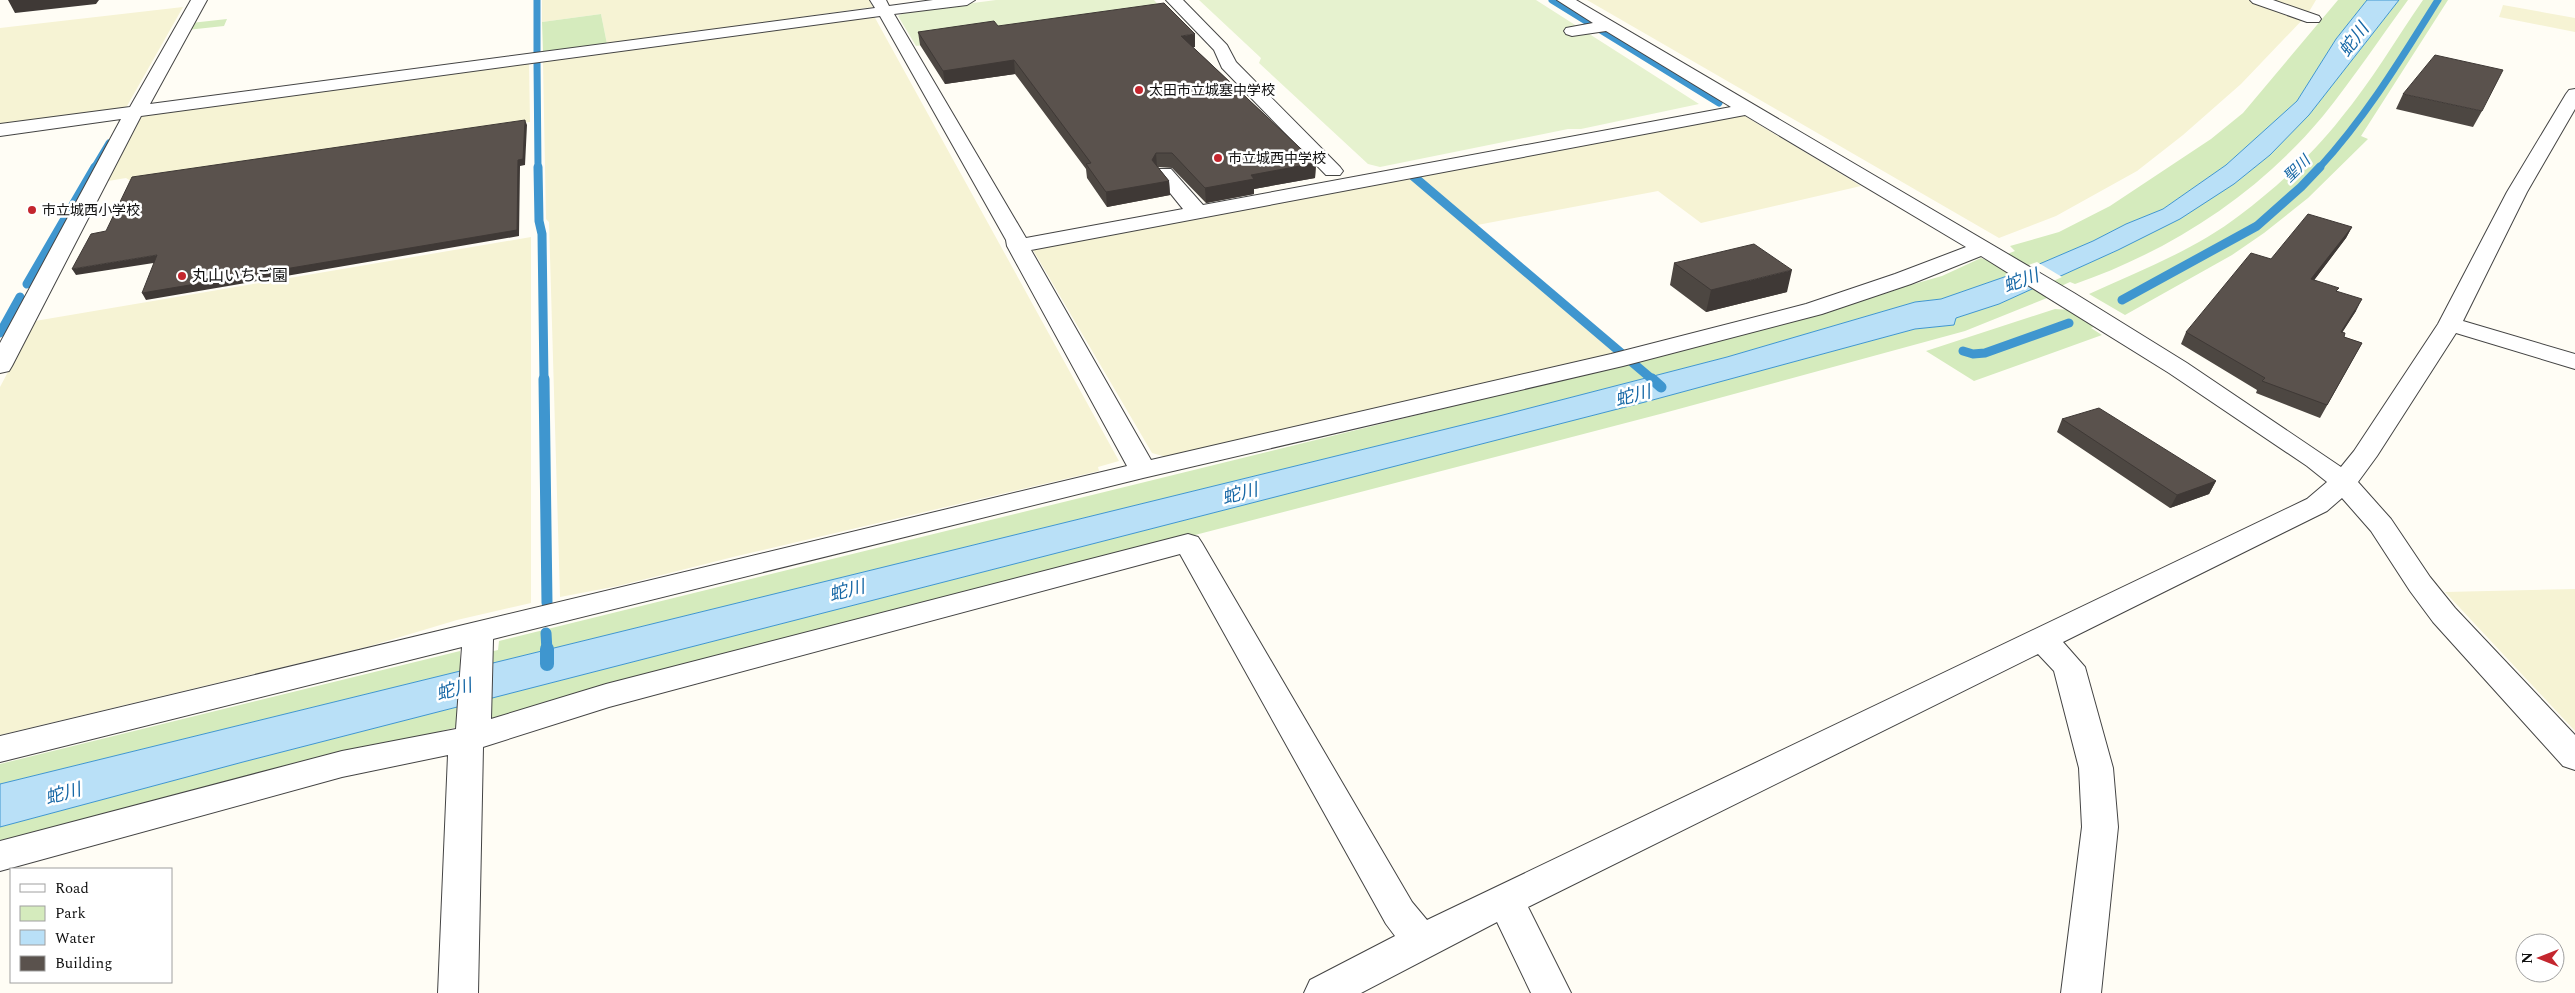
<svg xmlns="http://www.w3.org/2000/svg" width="2575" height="993" font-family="Spectral,'Noto Sans JP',serif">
	<rect width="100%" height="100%" fill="#fffdf5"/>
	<path fill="#f6f3d4" d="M542 0H869L873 7 607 44 601 14 542 22Z
		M1587 0H2316L2307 15 2241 84 2183 135 2137 171 2056 216 1999 238Z
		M2503 5 2575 18V32L2499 17Z
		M183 7 127 106 121 110 0 126V28Z
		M874 16 1119 461 1098 467 1099 471 737 556 618 586 560 597 549 222 546 219 543 63 544 60Z
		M529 62 530 122 131 181 126 178 108 181 142 116Z
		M1743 115 1861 186 1701 223 1658 191 1472 226 1620 352 1166 457 1152 453 1033 250 1036 247Z
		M531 237V603L457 620 370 646 0 735V387L35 321Z
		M2575 589V731L2445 592Z"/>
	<path fill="#d5ebbd" d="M2338 0H2367L2336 39 2297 101 2226 165 2163 209 2126 224 2093 241 2030 268 1941 299 1915 302 1727 357 1499 416 0 784V764L460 651V659L498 650 499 641 1681 350 1942 276 1981 258 1989 261 2015 251 2010 246 2059 232 2110 206 2211 139 2243 113Z
		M2399 0H2408C2380 38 2353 79 2323 116 2258 194 2170 251 2075 284L2070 282 2044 294 2047 298 1965 331 1664 413 0 846V827L243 762 1649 401 1915 329 1954 325 1956 318 1999 304 2118 250 2234 184 2270 155 2309 115Z
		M2423 0H2448L2361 136 2368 139 2308 198 2264 233 2232 255 2125 315 2089 294C2140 271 2196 249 2240 215 2276 188 2313 154 2341 118 2371 82 2396 39 2423 0Z
		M601 14 607 44 543 53 542 22Z
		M227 19 224 26 187 30 191 23Z
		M2055 309 2070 310 2097 326 2091 328 2102 335 1974 381 1926 351Z"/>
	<path fill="#e6f2cf" d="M996 0H1154L1165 12 916 46 898 16 905 12Z
		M1199 0H1536L1699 104 1581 129H1568L1380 167 1368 164 1259 63 1261 58Z"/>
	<path fill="#b9e0f7" stroke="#3f96cf" d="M2367 0H2399L2309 115 2270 155 2234 184 2180 219 2118 250 1999 304 1956 318 1954 325 1915 329 1649 401 243 762 0 827V784L1499 416 1727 357 1915 302 1941 299 2030 268 2093 241 2126 224 2163 209 2226 165 2297 101 2336 39Z"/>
	<path fill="#fffdf5" d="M2037 262 2062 277 2034 290 2007 273Z"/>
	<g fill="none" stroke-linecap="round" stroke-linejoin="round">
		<path stroke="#3f96cf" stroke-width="7" d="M537 0V54
			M1552 0 1719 103
			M537 62 538 168
			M94 168 109 143
			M2319 168C2366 117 2401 59 2438 0"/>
		<path stroke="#3f96cf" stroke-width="9" d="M538 167 539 221 542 234 544 380
			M1413 176 1653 380
			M27 284 95 167
			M2122 300 2257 226 2301 187 2320 167
			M0 333 20 297
			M1963 351 1973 354 1985 353 2069 323"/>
		<path stroke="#3f96cf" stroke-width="11" d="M544 379 547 603
			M1652 379 1661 387
			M546 633 547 651"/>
		<path stroke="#3f96cf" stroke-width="14" d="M547 649V664"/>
		<defs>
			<path id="minor" d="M191 0H207L150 104 875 8 870 0H886L889 6 933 0H975L967 5 894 14 1026 238 1183 209 1154 173 1157 169H1171L1203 205 1731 107 1606 31 1572 36 1566 34 1564 31 1566 28 1593 23 1557 0H1576L2074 293 2187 363 2341 467 2354 451 2438 324 2507 192 2566 94 2569 90 2575 89V109L2527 192 2463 321 2575 354V369L2456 333 2377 456 2358 482 2391 519 2430 577 2455 608 2575 735V770L2563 766 2433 622 2410 591 2371 531 2342 498 2327 511 2063 642 2085 667 2113 768 2118 827 2101 993H2061L2082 827 2079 768 2054 671 2038 654 1528 907 1571 993H1531L1497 922 1361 993H1304L1310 980 1395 936 1386 924 1180 554 609 707 483 747 478 993H438L448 755 342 777 0 871V841L342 751 456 729 462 647 0 762V736L1127 466 1007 246 1006 240 880 16 141 116 12 366 9 371 0 373V343L121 119 0 136V124L130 107ZM1745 115 1966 247 1895 274 1806 304 1611 354 1151 460 1031 250ZM1981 256 2169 373 2307 466 2327 482 2307 499 1427 920 1412 902 1202 543 1198 537 1188 534 606 684 491 719 493 639 1143 478 1623 366 1822 314 1911 284Z
				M1166 0H1183L1227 45 1236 62 1340 167 1343 171 1340 175H1326L1222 68 1214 50Z
				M2250 0H2273L2319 16 2321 19 2319 22H2307L2253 3Z"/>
		</defs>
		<use href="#minor" stroke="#444" stroke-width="2"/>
		<use href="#minor" fill="#fff" fill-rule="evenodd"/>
	</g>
	<path fill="#4d4742" d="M998 26 1195 47H1193L1316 163 1315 178 1254 189V194L1206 203 1172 168 1158 167 1169 181 1170 195 1107 207 1087 178 1086 169 1015 74 945 84 920 45 918 32Z
		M2403 94 2482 111 2473 127 2396 109Z
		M2352 227 2346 238 2314 280 2337 291 2356 311 2342 332 2344 337 2362 343 2320 418 2256 393 2257 390 2181 344 2186 332Z
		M1674 263 1787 292 1706 312 1670 285Z
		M2062 419 2216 481 2209 494 2170 508 2057 432Z"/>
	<path fill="#3f3936" d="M8 0H99L96 4 15 13Z
		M1195 34V47L1182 49 1181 36Z
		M1014 60 1015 74 945 84 943 71Z
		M525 120 527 125 525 165 520 166 519 236 146 300 142 293 518 160Z
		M1156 153 1157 167 1152 160Z
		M1316 163 1315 178 1254 189V194L1206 203 1205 188 1251 175Z
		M1169 181 1170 195 1107 207 1106 192Z
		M2352 227 2346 238 2306 291 2311 279Z
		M157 255 160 262 76 275 72 269Z
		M1792 270 1787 292 1706 312 1711 290Z
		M2362 299 2356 311 2335 344 2341 332Z
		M2216 481 2209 494 2170 508 2177 495Z"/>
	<path fill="#5a524d" stroke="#3f3936" d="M1164 3 1195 34 1181 36 1316 163 1251 175 1254 179 1205 188 1172 153H1156L1152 160 1169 181 1106 192 1086 164 1091 163 1014 60 943 71 918 32 994 21 998 26Z
		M2435 55 2503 70 2482 111 2403 94Z
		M525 120 523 159 518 160 517 230 142 293 157 255 72 269 91 234 106 231 132 177Z
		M2308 214 2352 227 2311 279 2339 288 2336 291 2362 299 2341 332 2345 333 2344 337 2362 343 2327 405 2262 381 2265 378 2186 332 2251 253 2271 259Z
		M1754 244 1792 270 1711 290 1674 263Z
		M2099 408 2216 481 2177 495 2062 419Z"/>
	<g fill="#c4262e" stroke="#fff" stroke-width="2">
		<circle cx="1139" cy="90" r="5"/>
		<circle cx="1218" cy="158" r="5"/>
		<circle cx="32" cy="210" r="5"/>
		<circle cx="182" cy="276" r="5"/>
	</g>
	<g text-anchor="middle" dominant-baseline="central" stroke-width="5" stroke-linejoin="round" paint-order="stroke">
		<g font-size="14" fill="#111" stroke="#fff" text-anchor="start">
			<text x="1149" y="90">太田市立城塞中学校</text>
			<text x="1228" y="158">市立城西中学校</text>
			<text x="42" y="210">市立城西小学校</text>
		</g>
		<g font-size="15" font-style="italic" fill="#1768a6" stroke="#fff">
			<text transform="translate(2297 169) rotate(-45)">聖川</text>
		</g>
		<g font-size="16" fill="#111" stroke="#fff" text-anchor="start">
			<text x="192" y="276">丸山いちご園</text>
		</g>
		<g font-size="18" font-style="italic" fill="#1768a6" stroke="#fff">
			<text transform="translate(2354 40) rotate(-53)">蛇川</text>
			<text transform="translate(2021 281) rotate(-20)">蛇川</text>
			<text transform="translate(1633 396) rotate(-14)">蛇川</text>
			<text transform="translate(1240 494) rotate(-14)">蛇川</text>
			<text transform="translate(847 591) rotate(-14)">蛇川</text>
			<text transform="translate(454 690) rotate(-15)">蛇川</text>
			<text transform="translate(63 794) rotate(-15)">蛇川</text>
		</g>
	</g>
	<rect x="10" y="868" width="162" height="115" fill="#ffffff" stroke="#a0a0a0"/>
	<rect x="20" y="884" width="25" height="8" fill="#ffffff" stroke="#a0a0a0"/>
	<text x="55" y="893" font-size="15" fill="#111111">Road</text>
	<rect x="20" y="906" width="25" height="15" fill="#d5ebbd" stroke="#a0a0a0"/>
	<text x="55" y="918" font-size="15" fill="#111111">Park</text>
	<rect x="20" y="930" width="25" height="15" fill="#b9e0f7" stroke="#a0a0a0"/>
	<text x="55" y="943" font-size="15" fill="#111111">Water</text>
	<rect x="20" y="956" width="25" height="15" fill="#5a524d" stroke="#a0a0a0"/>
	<text x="55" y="968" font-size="15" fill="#111111">Building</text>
	<g transform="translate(2540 958) rotate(270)"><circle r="24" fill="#ffffff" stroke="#a0a0a0"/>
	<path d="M0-4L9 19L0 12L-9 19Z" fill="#c4262e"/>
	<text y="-8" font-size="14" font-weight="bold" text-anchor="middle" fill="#111111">N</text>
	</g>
</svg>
